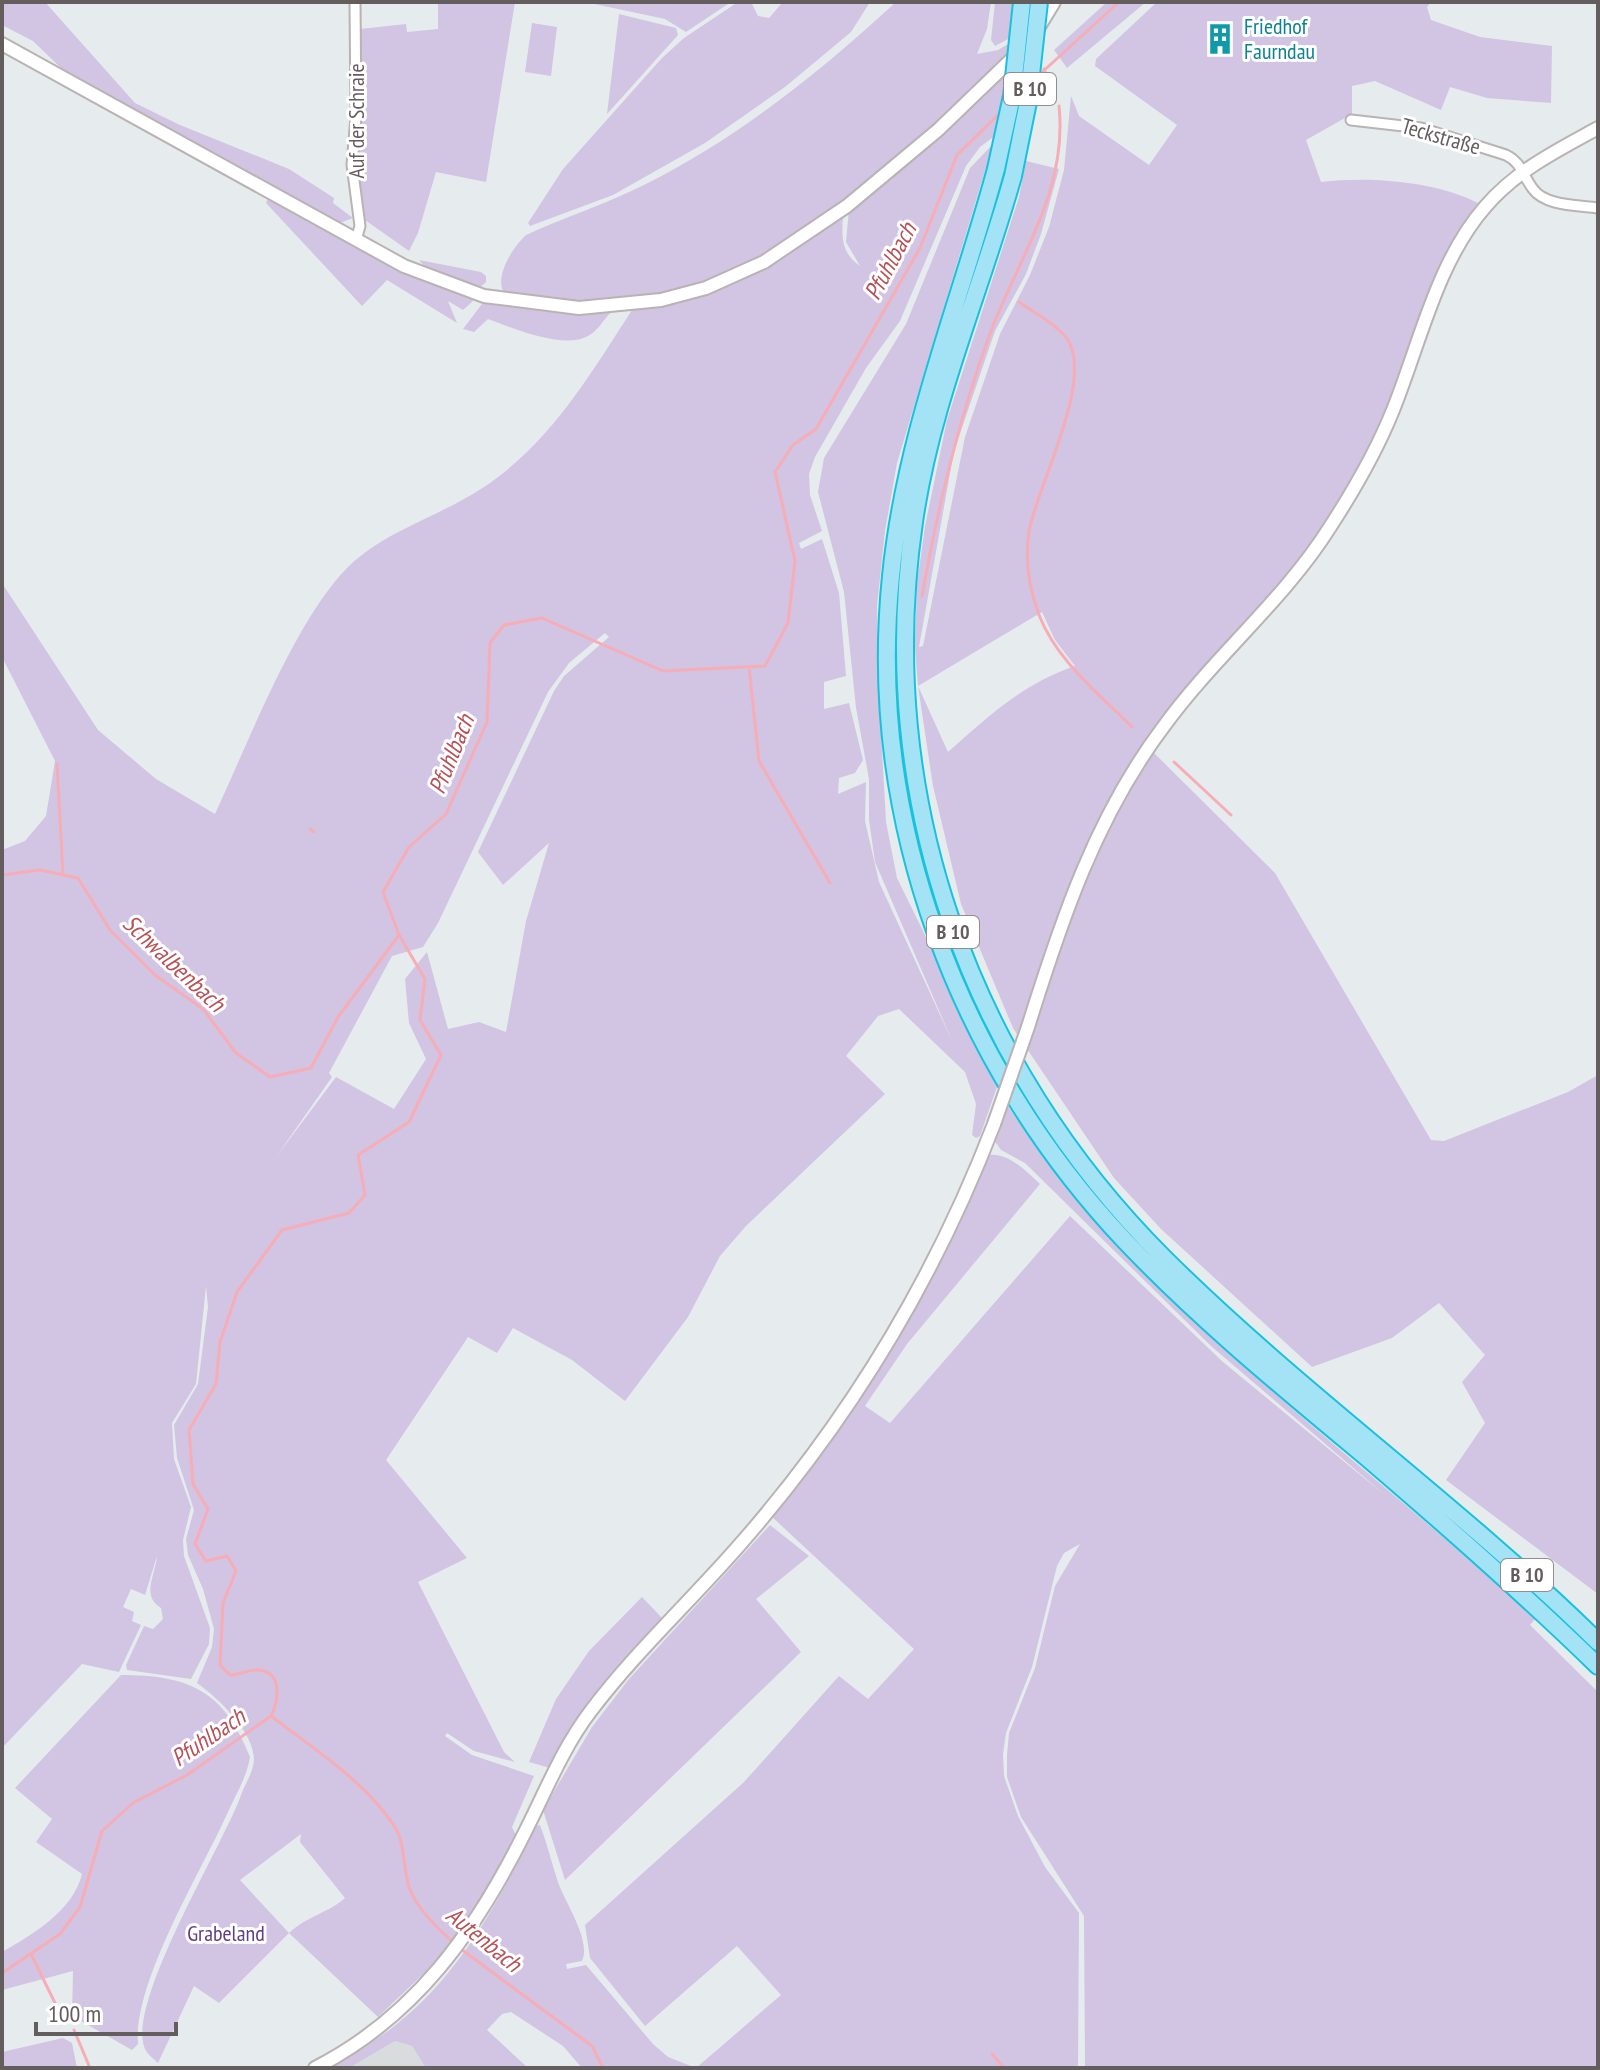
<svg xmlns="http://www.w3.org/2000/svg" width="1600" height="2070" font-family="'PT Sans Narrow',sans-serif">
	<rect width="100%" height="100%" fill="#e6ecee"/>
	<path fill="#d8dcdd" d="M395 2041 412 2046 426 2068H349Z"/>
	<path fill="#d2c4e3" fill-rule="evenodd" d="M2 2H45L135 103 180 125 289 169 334 198 333 203 353 218 337 224 61 68 33 41 2 25Z
		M438 2H515L486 182 436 172 418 233 409 251 365 220 356 161 361 114 360 29 406 24 407 32 438 29Z
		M585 2H731L686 32 665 19Z
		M751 2 758 16 769 18 783 2H870L851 32 785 87 705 143 613 195 530 226 528 223 563 169 662 58 684 38 738 2Z
		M896 2H991L987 29 977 54 998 50 1010 43 1008 58 846 201 764 257 705 282 661 295 575 303 505 295C493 278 512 248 526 235 565 217 606 204 644 185 737 139 820 72 896 2Z
		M995 2H1014L1010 38 995 46 991 40Z
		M1107 2H1146L1067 68 1054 50Z
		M1157 2H1431L1427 7 1431 20 1480 37 1552 46 1551 103 1487 98 1450 87 1441 110 1375 81 1352 86V114L1306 140 1321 182C1369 176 1437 181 1480 204L1456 241 1392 412 1329 529 1153 741 1152 751 1275 873 1431 1140 1444 1141 1568 1092 1598 1075V1594L1446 1480 1485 1423 1462 1382 1485 1355 1439 1303 1392 1338 1312 1367 1161 1229 1114 1178 1013 1028 961 904 933 786 918 686 915 647 917 584 925 526 947 420 1019 197 1026 161 1059 169 1041 234 1026 274 995 331 954 451 919 647 923 646 965 437 1000 334 1030 275 1049 227 1064 170 1071 96 1079 116 1149 165 1177 125 1095 66 1096 59ZM1042 612 1055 640 1075 666C1022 684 988 717 948 752L918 686Z
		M619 14 676 28 678 35 607 114Z
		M532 23 557 27 551 76 525 72Z
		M1006 72 996 135 980 147 966 166 900 321 866 368 815 457 809 474 810 495 822 531 799 543 801 549 822 539 839 593 846 676 824 682V709L849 703 863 760 855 773 839 778 838 794 866 782 865 821 879 882 953 1043 875 862 869 820V779L856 708 844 592 818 492 824 458 906 324 970 168 993 144 897 463 885 531 877 606 878 677 886 822 897 878 998 1084 980 1136 976 1138 972 1135 976 1104 965 1072 899 1009 878 1016 846 1056 885 1094 746 1226 720 1256 688 1317 625 1401 572 1360 513 1328 497 1353 468 1337 386 1460 467 1558 418 1582 504 1752 515 1762 474 1751 447 1733 445 1736 472 1755 534 1776 512 1827 516 1835 493 1883 458 1941 378 2017 289 1933 219 2003 194 1986 158 2063C154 2059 147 2054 145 2049 125 2004 224 1844 241 1795 245 1784 253 1773 254 1760 254 1732 218 1698 197 1683L212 1647 214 1629 203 1589 188 1555 186 1539 194 1510 177 1458 174 1425 198 1384 208 1307 206 1286 196 1384 172 1423 174 1459 191 1507 183 1540 184 1556 210 1628 209 1644 191 1679 127 1670 126 1665 144 1626 153 1629 163 1619 161 1608C141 1596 155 1576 157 1556L145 1595 131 1589 123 1607 134 1612 132 1621 141 1625 119 1672 82 1664 2 1748V850L25 841 46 816 55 761 2 657V583L98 730 156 779 215 814C248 743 295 620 348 567 386 530 441 516 484 487 550 443 590 375 632 310L707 294 741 281 843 214C842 236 840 252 860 266L846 242 849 209ZM605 633 609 637 564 676 554 691 478 852 503 885 549 843 526 921 506 1032 479 1022 448 1029 427 952 405 979 409 1023 426 1059 394 1109 336 1077 276 1157 332 1077 329 1073 392 956 423 947 438 923 548 692 569 663ZM301 1834 300 1842 345 1898C330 1912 307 1916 289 1933L240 1880Z
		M268 198 356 244 470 296 473 301 463 310 448 301 457 323 387 280 362 306 266 203Z
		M419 260 481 272 486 276V282L478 289 432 274Z
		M485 300 572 311 611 312C604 319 597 332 588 336 564 350 512 328 488 319L474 332 463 329Z
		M1007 1105C1148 1313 1353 1450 1535 1619L1530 1625 1598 1692V2068H1085L1084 1916 1021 1817 1007 1777V1755L1009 1733 1035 1668 1055 1586 1080 1544 1064 1553 1057 1566 1032 1667 1006 1733 1003 1754 1004 1776 1018 1816 1045 1867 1079 1913 1078 2068H582L563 2046 511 2012 502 2014 487 2030 528 2068H426L412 2046 395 2041 349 2068H331C353 2053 378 2040 398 2023 462 1972 500 1898 536 1826L540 1825C547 1843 551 1861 557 1879 563 1900 592 1940 582 1961L566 1964 567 1969 586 1965 653 2044 668 2057 696 2068 781 1995 737 1946 645 2026 590 1958 585 1925 744 1782 839 1676 868 1699 914 1649 770 1515C800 1476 831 1438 859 1398 912 1322 952 1239 988 1155 1008 1152 1026 1171 1040 1184L907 1344 865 1406 890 1423 1070 1216 1223 1362 1386 1496 1211 1346 1025 1163 1001 1150 994 1140Z
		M770 1525 809 1556 756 1599 801 1652 565 1880 543 1810 592 1727 629 1679Z
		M642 1597 662 1618 600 1688 550 1768 529 1762 556 1699 589 1651Z
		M121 1675C188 1675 224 1690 250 1757 247 1777 235 1796 227 1814 201 1872 133 1983 138 2044L132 2050 72 2016 73 1971 2 1990V1952C32 1935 73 1911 82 1874L36 1842 52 1819 15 1788Z
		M63 2038 72 2043 77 2068H2V2052Z"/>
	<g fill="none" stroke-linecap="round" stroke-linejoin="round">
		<path stroke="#f7adb6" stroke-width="3" d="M1044 69 1053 92
			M1039 75 1119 2
			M1019 302C1033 312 1051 321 1063 334 1100 371 1037 485 1029 531 1025 559 1029 589 1039 615 1057 661 1098 693 1132 727
			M922 596C938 505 959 418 991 331 1019 257 1068 190 1059 106
			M749 667 759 761 830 883
			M1174 762 1231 815
			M57 764 63 875
			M310 829 314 832
			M2 875 40 870 78 878 110 930 155 975 203 1009 236 1053 270 1077 311 1068 338 1017 399 935
			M271 1716C315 1750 364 1780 395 1827 405 1843 403 1868 409 1887 417 1909 438 1929 455 1944
			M461 1949 592 2046 603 2068
			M31 1954 56 2005
			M2 1973 60 1934 80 1907 102 1831 133 1803 187 1775 271 1716C279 1700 283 1670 256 1670 247 1670 239 1675 230 1675L220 1665 223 1603 236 1571 227 1556 206 1561 195 1544 208 1509 193 1484 189 1430 216 1384 220 1342 237 1292 282 1230 349 1213 365 1195 358 1155 409 1122 441 1055 420 1020 425 979 399 935 383 892 409 847 446 814 487 722 490 643 504 625 542 618 663 671 765 666 788 623 795 561 775 472 793 445 816 429 920 248 957 155 1002 111
			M74 2030 90 2068
			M992 2054 1004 2068"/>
		<defs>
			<path id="minor" d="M355 2 356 116 352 165 360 226 356 240
				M1351 120 1421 128 1506 155C1522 163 1523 176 1533 189 1545 206 1578 205 1598 208"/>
			<path id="tertiary" d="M1037 30 1054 2
				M2 44 404 266 484 296 579 308 661 300 706 288 764 262 847 206 938 130 1018 53
				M1028 1027C1061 921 1096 816 1164 726 1215 656 1284 600 1330 527 1354 490 1377 450 1393 410 1420 343 1437 262 1485 207 1517 170 1556 151 1598 128
				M315 2068C415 2017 475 1932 524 1834 545 1793 562 1749 590 1712 636 1651 693 1599 743 1541 851 1417 935 1278 994 1124"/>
			<path id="trunk" d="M996 169C959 305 905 435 891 576 866 820 958 1064 1125 1241 1201 1321 1287 1391 1372 1462 1449 1528 1525 1595 1598 1666
				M1013 176C981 291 931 403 914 522 874 796 969 1063 1164 1258 1301 1394 1460 1506 1598 1642"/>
		</defs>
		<use href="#minor" stroke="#b9b3b3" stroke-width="13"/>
		<use href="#tertiary" stroke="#b9b3b3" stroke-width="16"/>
		<use href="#trunk" stroke="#17c2dd" stroke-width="20"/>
		<use href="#minor" stroke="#fff" stroke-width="9"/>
		<use href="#tertiary" stroke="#fff" stroke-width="12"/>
		<use href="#trunk" stroke="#a4e2f5" stroke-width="16"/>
		<defs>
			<path id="tertiary-bridge" d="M994 1124 1028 1027"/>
			<path id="trunk-bridge" d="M996 169 1012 96 1022 2
				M1013 176 1028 102 1039 2"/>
		</defs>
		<use href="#tertiary-bridge" stroke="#b9b3b3" stroke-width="16" stroke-linecap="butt"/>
		<use href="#trunk-bridge" stroke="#17c2dd" stroke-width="20" stroke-linecap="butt"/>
		<use href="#tertiary-bridge" stroke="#fff" stroke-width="12"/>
		<use href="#trunk-bridge" stroke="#a4e2f5" stroke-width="16"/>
	</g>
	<defs>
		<symbol id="building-bare" viewBox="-9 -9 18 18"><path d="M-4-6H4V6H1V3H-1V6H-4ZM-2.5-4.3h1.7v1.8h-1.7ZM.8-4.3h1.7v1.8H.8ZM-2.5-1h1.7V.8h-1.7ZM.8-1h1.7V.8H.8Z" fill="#0f9aa8" stroke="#fff" stroke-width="2.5" paint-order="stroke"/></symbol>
	</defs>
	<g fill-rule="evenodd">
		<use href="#building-bare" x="1198" y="17" width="44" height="44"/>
	</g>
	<g text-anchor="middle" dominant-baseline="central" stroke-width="6" stroke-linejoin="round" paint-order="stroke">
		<g fill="#fff" stroke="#928e8e" stroke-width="2">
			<rect x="1004" y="73" width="52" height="32" rx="6"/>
			<rect x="927" y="916" width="52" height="32" rx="6"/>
			<rect x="1501" y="1559" width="52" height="32" rx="6"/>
		</g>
		<g font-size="20" font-weight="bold" fill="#645d5d">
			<text x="1030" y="89">B 10</text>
			<text x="953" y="932">B 10</text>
			<text x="1527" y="1575">B 10</text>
		</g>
		<g font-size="22" fill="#0d838f" stroke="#fff" text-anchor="start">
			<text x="1244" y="26">Friedhof<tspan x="1244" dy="25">Faurndau</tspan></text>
		</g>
		<g font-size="22" fill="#645d5d" stroke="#fff">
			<text transform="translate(356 121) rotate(-90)">Auf der Schraie</text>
			<text transform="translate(1441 136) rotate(16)">Teckstraße</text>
		</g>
		<g font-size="22" fill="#603e82" stroke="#fff">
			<text x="226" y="1933">Grabeland</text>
		</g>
		<g font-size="24" font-style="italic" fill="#b85156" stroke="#fff">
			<text transform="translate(890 261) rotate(-62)">Pfuhlbach</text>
			<text transform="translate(451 754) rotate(-68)">Pfuhlbach</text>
			<text transform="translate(174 963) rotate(43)">Schwalbenbach</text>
			<text transform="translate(208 1737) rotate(-34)">Pfuhlbach</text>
			<text transform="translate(484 1939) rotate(39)">Autenbach</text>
		</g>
	</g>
	<rect width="1600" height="2070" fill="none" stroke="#645d5d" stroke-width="8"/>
	<path d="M36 2022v12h140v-12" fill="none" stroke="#645d5d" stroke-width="4"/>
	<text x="48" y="2022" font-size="24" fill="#645d5d" stroke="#ffffff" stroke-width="6" paint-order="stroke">100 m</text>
</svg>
